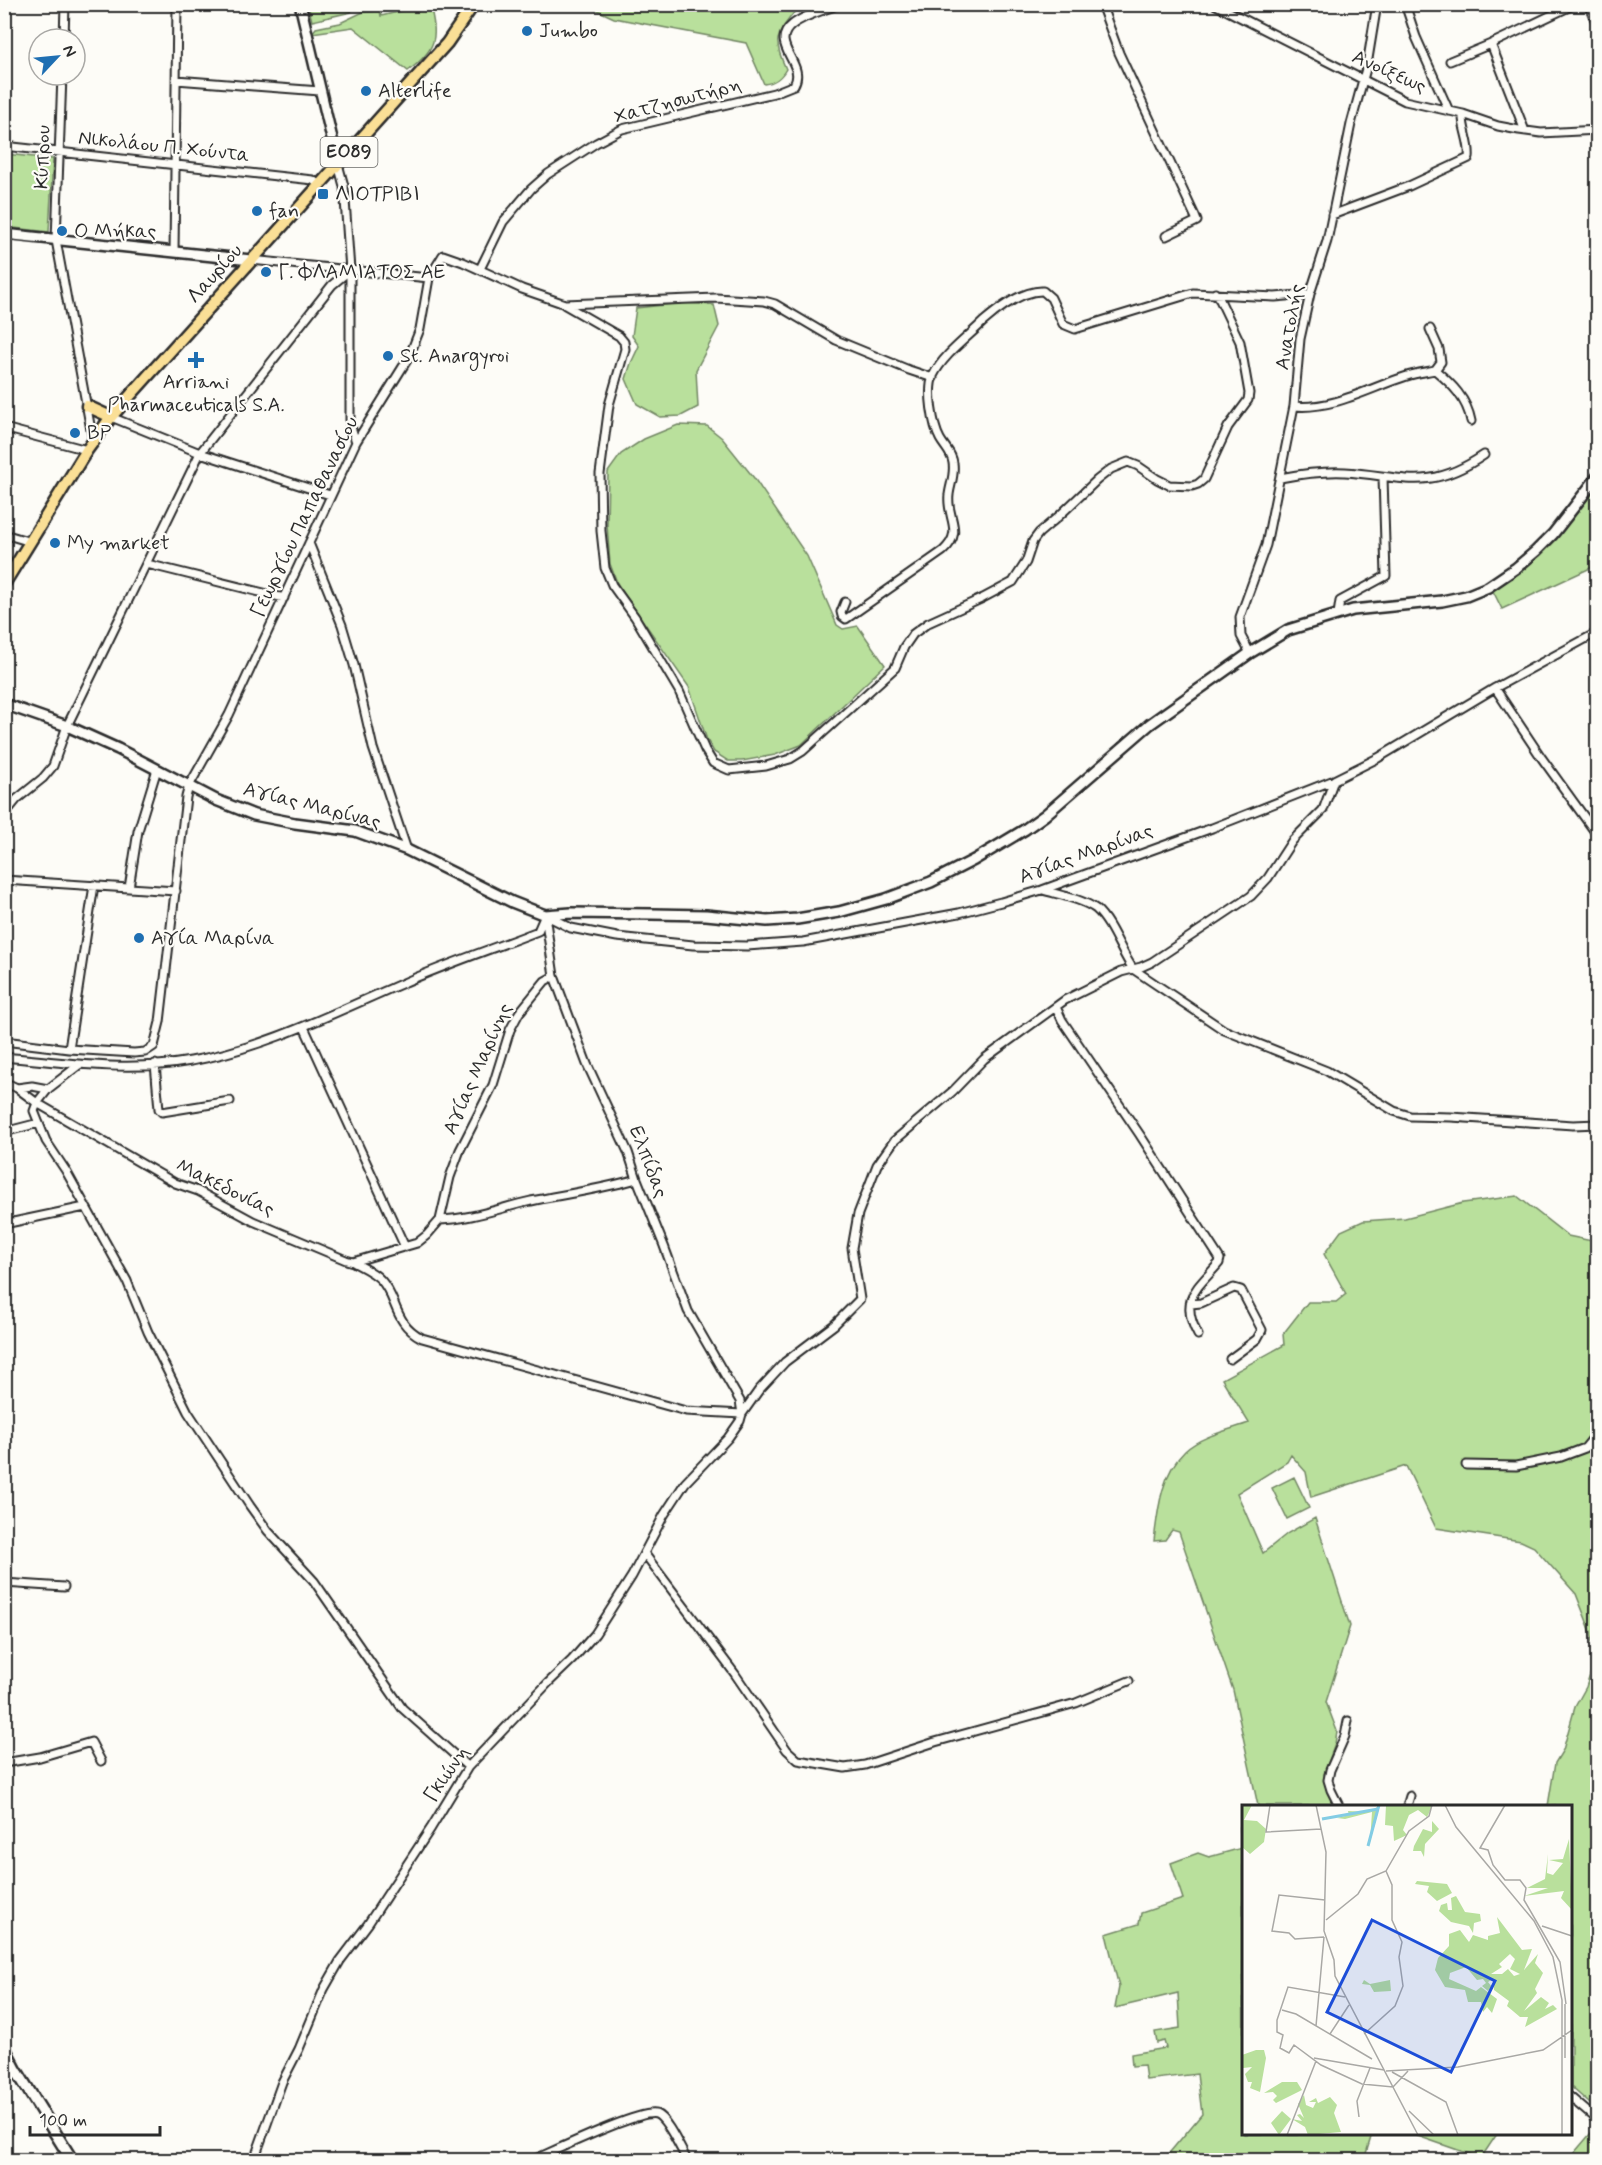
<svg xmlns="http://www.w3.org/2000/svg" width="1602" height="2165" font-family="Mynerve,sans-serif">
	<rect width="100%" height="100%" fill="#fdfcf7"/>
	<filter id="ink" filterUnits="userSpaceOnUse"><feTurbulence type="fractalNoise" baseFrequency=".0167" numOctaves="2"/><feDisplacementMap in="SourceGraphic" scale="12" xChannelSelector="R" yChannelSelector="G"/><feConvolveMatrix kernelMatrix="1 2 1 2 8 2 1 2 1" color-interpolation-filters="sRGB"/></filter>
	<g filter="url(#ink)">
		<path fill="#b9e09c" stroke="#728664" stroke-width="1.5" d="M308 5V4L354 5 351 12 312 21Z
			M409 5H430C438 38 437 49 408 71L353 27 312 33 316 28 340 23 363 12 380 11 381 16 410 9Z
			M586 5H795L796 10C776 36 772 39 786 69 781 78 775 83 764 84L746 43 614 18Z
			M5 154 53 159 49 232 5 227Z
			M683 303 714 305 719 326 696 370 698 407 681 416 660 417 637 404 626 379 631 363 639 346 632 336 636 308Z
			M678 425 707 426 722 438 754 478 807 556 837 625 843 629 858 626 885 665 801 745 775 755 742 761H728L714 752 707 740 689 687 618 585 610 564 607 525 608 472 621 454 644 439Z
			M1597 480V565L1502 609 1492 589 1522 568Z
			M1517 1196 1568 1236 1597 1242V2110L1571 2087 1570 1806H1548L1555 1763 1563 1750 1575 1707 1586 1687 1594 1663 1591 1632 1576 1594 1534 1547 1521 1541 1436 1528 1406 1466 1311 1497 1306 1472 1291 1455 1287 1462 1237 1493 1263 1553 1288 1533 1315 1518 1350 1626 1326 1702 1337 1731 1335 1744 1324 1774 1328 1794 1335 1806H1258L1233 1690 1179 1532 1172 1530 1165 1540 1154 1541C1158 1509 1161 1474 1185 1451 1201 1436 1229 1430 1249 1423L1222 1379 1284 1345 1283 1334 1308 1302H1336L1346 1294 1324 1254 1341 1231 1363 1221 1405 1218 1463 1203Z
			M1294 1477 1309 1508 1287 1519 1272 1488Z
			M1243 1824 1244 2134H1372L1364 2160H1149L1165 2158 1202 2114 1197 2074 1146 2080 1144 2065 1132 2066 1131 2054 1166 2048 1164 2041 1157 2043 1155 2032 1180 2028 1178 1993 1115 2008 1119 1987 1106 1934 1139 1924 1141 1913 1183 1899 1171 1863 1198 1853 1209 1857 1242 1848 1240 1827Z
			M1597 2126V2160H1568Z
			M1412 2134H1497L1481 2158Z"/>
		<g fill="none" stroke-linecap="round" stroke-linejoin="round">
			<defs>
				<path id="minor" d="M1101 4 1119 53 1195 216 1197 221 1166 236
					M1214 4 1405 101 1463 114 1498 126 1519 130 1541 133 1598 130
					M1405 4 1416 37 1449 111
					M1588 4 1598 26
					M64 39 65 4
					M1491 44 1575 4
					M1450 61 1491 44 1525 131
					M62 75 56 240 93 441
					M176 80 320 91
					M4 146 313 180 319 185
					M338 164 344 186 350 270V424L356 442
					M1332 215 1409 186 1469 158C1471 143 1462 129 1463 114
					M174 252 177 4
					M251 260 429 278
					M480 269 503 222 531 189 548 174 596 143 622 129 774 93 794 85C807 64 768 44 792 25 804 15 825 10 840 4
					M565 305 619 336 624 342 625 349 609 405 600 474 601 531 605 568 612 585 635 617 679 691 705 750 713 763 729 770 766 766 790 759 803 751 895 668 904 647 913 634 928 623 983 598 1013 582 1026 562 1033 541 1039 533 1059 516 1097 480 1111 469 1128 462 1138 466 1157 479 1169 485 1192 486 1198 484 1204 479 1228 427 1248 400 1249 393 1240 342 1220 300 1215 293
					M1430 329 1439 349 1441 362 1435 370
					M1294 406C1333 410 1371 387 1407 376 1416 373 1426 372 1435 370 1452 384 1467 399 1471 421
					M111 417 200 453 330 495
					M4 428 87 450
					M1280 478C1301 474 1323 471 1345 472 1404 476 1428 493 1484 455
					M4 534 31 542
					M309 543 342 625 354 665 373 748 407 850
					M147 564 284 598
					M845 602 841 612 842 616 846 619 943 551C965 531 946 518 949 495 950 485 955 475 953 463 952 453 945 448 940 439 933 426 927 391 933 376 943 355 967 338 983 322 998 309 1022 290 1043 291L1051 298 1063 324 1075 329 1193 293 1275 297 1310 294
					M1338 614 1340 601 1386 576 1383 477
					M1250 653 1241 636 1240 617 1266 545 1294 406 1300 339 1310 294 1327 241 1351 124 1367 65 1377 4
					M1495 688 1541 757 1598 836
					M4 815 17 799 43 778 53 766 67 726 200 453 332 285 350 270
					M4 880 176 891
					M129 888 138 831 157 769
					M1043 890C1060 895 1082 899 1096 909 1111 922 1121 952 1133 969L1224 1030 1327 1071 1394 1111 1410 1116 1451 1117 1573 1125 1598 1124
					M547 916 571 928 617 937 693 945 747 946 803 942 959 913 1001 902 1042 890 1212 828 1334 780 1378 758 1495 688 1598 632
					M1056 1007 1062 1020 1140 1135 1220 1259 1219 1263C1198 1288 1178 1298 1198 1335
					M304 1027 405 1247
					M4 1041 69 1049 134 1053 145 1052 154 1046 160 1022 186 797 189 786 229 715 356 442 409 357 420 329 429 278 443 255 463 262 522 289 565 304 716 298 764 301 775 304 836 340 909 370 933 378
					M69 1049 94 885
					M4 1057C66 1063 130 1072 191 1061 265 1048 333 1013 401 984 446 964 492 949 538 931L545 915
					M155 1064 159 1109 162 1112 230 1101
					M79 1065 48 1089 37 1103 34 1111 46 1141 66 1171 127 1281 148 1332 188 1412 250 1506 268 1531 314 1581 402 1708 468 1767
					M4 1082 17 1088 37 1103 175 1183 198 1191 253 1221 346 1260 353 1262 417 1243 427 1235 440 1220 450 1177 460 1150 493 1085 510 1030 519 1013 545 981 554 976
					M17 1088 32 1086 48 1089
					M4 1132 39 1123
					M440 1220C471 1219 500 1208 531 1201 566 1194 602 1189 637 1179
					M4 1224 85 1207
					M353 1262C362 1267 374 1272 381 1280 398 1299 393 1323 422 1338L686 1411 742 1414
					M1191 1304 1201 1303 1234 1288 1241 1290 1262 1330 1257 1339 1230 1359
					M742 1414 759 1390 785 1362 834 1325 860 1299 852 1248 858 1214 877 1165 894 1141 953 1091 984 1059 1065 1000 1121 972 1141 967 1152 962 1251 896 1268 878 1292 841 1323 810 1334 780
					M1466 1465 1516 1466 1561 1457 1585 1448 1598 1432
					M644 1553 735 1674 787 1750 798 1760 845 1768 865 1765 935 1742 1076 1703 1129 1681
					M4 1583 64 1587
					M4 1763 40 1757 91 1742 101 1761
					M1339 1806 1331 1790 1328 1780 1330 1770 1345 1736 1348 1721
					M1407 1806 1410 1796
					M1570 2097 1598 2121
					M254 2160 282 2082 299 2049 324 1989 340 1961 368 1924 431 1828 468 1767 548 1683 572 1660 595 1634 632 1576 664 1515 685 1483 728 1438 740 1421 742 1414 740 1401 688 1311 664 1246 637 1179 628 1152 587 1064 554 976 545 915
					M533 2160C552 2152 641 2109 656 2114 667 2118 681 2150 687 2160"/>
				<path id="tertiary" d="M300 4 338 164
					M4 234 251 260
					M4 704 67 726 118 749 216 800 254 815 295 823 355 831 407 850 512 902 545 915 571 913 652 914 706 915 767 921 797 919 839 912 886 899 931 882 974 860 1024 830 1045 815 1150 724 1250 653 1288 630 1353 610 1442 601 1466 596 1488 587 1516 568 1536 551 1553 534 1598 476"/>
				<path id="secondary" d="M4 2047 16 2070 72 2160"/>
				<path id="primary" d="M87 406 111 417
					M4 584 87 450 111 417 447 43 474 4"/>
			</defs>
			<use href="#minor" stroke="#2b2b2b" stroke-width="11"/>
			<use href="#tertiary" stroke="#2b2b2b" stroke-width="14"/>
			<use href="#secondary" stroke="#2b2b2b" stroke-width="15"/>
			<use href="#primary" stroke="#2b2b2b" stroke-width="15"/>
			<use href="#minor" stroke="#fdfcf7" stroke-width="7"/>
			<use href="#tertiary" stroke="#fdfcf7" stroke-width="9"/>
			<use href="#secondary" stroke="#fdfcf7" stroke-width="10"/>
			<use href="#primary" stroke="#fadf96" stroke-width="10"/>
		</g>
	</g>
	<g fill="#1f6fb2" stroke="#fdfcf7" stroke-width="2">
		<circle cx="527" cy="31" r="6"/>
		<circle cx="366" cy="91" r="6"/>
		<rect x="317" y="188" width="12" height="12" rx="3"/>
		<circle cx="257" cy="211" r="6"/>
		<circle cx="62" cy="231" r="6"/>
		<circle cx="266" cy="272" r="6"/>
		<circle cx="388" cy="356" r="6"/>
		<path d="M193 351h6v6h6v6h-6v6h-6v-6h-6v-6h6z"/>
		<circle cx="75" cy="433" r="6"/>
		<circle cx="55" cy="543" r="6"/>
		<circle cx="139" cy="938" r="6"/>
	</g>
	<g text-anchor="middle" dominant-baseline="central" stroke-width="4.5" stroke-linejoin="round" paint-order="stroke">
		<rect fill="#fdfcf7" stroke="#6a6a68" stroke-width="1.5" x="320.5" y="137" width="57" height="30" rx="4.5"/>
		<g font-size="18" font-weight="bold" fill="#2b2b2b">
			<text x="349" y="152">ΕΟ89</text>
		</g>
		<g font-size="20" fill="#2b2b2b" stroke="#fdfcf7" text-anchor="start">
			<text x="539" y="31">Jumbo</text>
			<text x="378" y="91">Alterlife</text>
			<text x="335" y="194">ΛΙΟΤΡΙΒΙ</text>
			<text x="269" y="211">fan</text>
			<text x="74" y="231">Ο Μήκας</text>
			<text x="278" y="272">Γ. ΦΛΑΜΙΑΤΟΣ ΑΕ</text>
			<text x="400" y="356">St. Anargyroi</text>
			<text x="196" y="382" text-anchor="middle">Arriani<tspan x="196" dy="23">Pharmaceuticals S.A.</tspan></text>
			<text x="87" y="433">BP</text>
			<text x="67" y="543">My market</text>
			<text x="151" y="938">Αγία Μαρίνα</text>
		</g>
		<g font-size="20" fill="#2b2b2b" stroke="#fdfcf7">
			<text transform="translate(1389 72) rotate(24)">Ανοίξεως</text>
			<text transform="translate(678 101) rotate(-15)">Χατζησωτήρη</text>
			<text transform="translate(164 147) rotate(6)">Νικολάου Π. Χούντα</text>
			<text transform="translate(43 157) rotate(-88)">Κύπρου</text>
			<text transform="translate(215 274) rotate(-48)">Λαυρίου</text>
			<text transform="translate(1290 327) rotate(-80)">Ανατολής</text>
			<text transform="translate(305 517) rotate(-64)">Γεωργίου Παπαθανασίου</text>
			<text transform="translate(312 806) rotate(14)">Αγίας Μαρίνας</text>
			<text transform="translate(1086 854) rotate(-20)">Αγίας Μαρίνας</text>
			<text transform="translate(478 1069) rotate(-66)">Αγίας Μαρίνης</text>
			<text transform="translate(648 1162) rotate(69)">Ελπίδας</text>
			<text transform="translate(225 1188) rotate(26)">Μακεδονίας</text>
			<text transform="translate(447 1774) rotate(-56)">Γκιώνη</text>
		</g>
	</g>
	<g transform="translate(1242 1805)">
		<rect width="330" height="330" fill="#fdfcf7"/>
		<path d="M0 0H10L2 15 15 16 24 24 22 37 8 49 0 42ZM138 0 128 37 130 7 103 14 95 13 107 10 106 6 128 7ZM144 0H189V4L185 12 176 5 167 10 161 25 165 30 152 36 151 21 143 20ZM190 16 197 24 183 39 182 52 179 46H171L172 41 181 24 190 27ZM327 34 330 105 319 93 322 86 282 91 306 83H285L303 74 306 49 305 68 311 70 321 58 307 55 321 54ZM175 76 205 79 210 88 195 96 185 87 187 81 173 79ZM214 91 223 107 238 109 239 116 232 118 231 128 227 121 209 117 197 106 199 100 205 98 206 105H210L209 93ZM255 112 280 145 290 144 282 165 296 149 293 158 301 168 293 184 295 188 282 206 299 192 307 198 303 204 311 200 315 204 283 222 286 212H278L265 201 267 196 252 185 251 174 246 177 250 182 246 186 240 181 244 178 241 174 235 175 224 162 208 168 207 174 234 186 239 182 255 194 250 208 245 202 241 207 239 197H226L223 185 203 182 193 165 196 153 207 141V129L218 125 227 137 231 130 246 135V131L258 128ZM268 149 273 154 268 164 278 169 272 171 266 164 260 169H249L260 162 257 159ZM122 175 128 179 148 175 149 186 132 187 128 180 120 179ZM14 245H22L24 253 18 287 8 283 10 277H6L3 269 10 262 1 263 0 250ZM40 277H55L60 285 34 298 31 295 35 291 31 287 22 288ZM62 290 64 300 71 303 74 297H67L74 293 76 298 88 292 95 300 92 308 99 327 66 330 63 322 50 314 60 316 55 310 58 309 62 313 56 299ZM40 306 49 314 37 330 29 318Z" fill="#b9e09c" fill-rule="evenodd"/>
		<path fill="none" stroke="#83cce4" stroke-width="3" d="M80 14 136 4M126 41 137 0"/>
		<path fill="none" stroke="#a9a8a5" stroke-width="1.5" d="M28 0 24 27 79 24M74 0 84 47 82 126 92 155 93 171 176 330M203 0 214 22 292 116 311 152 320 195V330M263 0 238 43 246 45 251 60 263 75H278L284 83 282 95 318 157 324 199M84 115 116 89 125 74 144 66 167 26 187 11 190 0M300 121 330 131M82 132 53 134 47 128 30 126 37 90 83 95M103 192 46 182 35 215V227L41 230 38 243 47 248 52 240 79 260 120 279 151 282 166 266M40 205 54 209 130 254M74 221 82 132M88 229 107 200M122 229 153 201 161 181 157 152 160 137 150 115V80L144 66M72 253 142 265M323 253V199M144 266 216 262 301 245 330 225M150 267 204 297 216 330M167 306 192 330M117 312 115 296 128 263M45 330 74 256"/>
		<path fill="#1d4ed8" fill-opacity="0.15" stroke="#1d4ed8" stroke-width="3" d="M130 115 253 176 209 267 85 207Z"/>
		<rect width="330" height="330" fill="none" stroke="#2b2b2b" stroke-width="3"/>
	</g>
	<rect width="1602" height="2165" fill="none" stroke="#fdfcf7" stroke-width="24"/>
	<rect x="12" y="12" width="1578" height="2141" fill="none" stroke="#2b2b2b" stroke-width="2" filter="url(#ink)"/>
	<g transform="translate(57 57) rotate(64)"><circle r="28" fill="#fdfcf7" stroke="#a9a8a5" stroke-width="1.5"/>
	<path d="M0-4.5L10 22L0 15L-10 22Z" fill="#1f6fb2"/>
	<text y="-9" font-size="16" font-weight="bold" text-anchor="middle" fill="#2b2b2b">N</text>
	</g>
	<path d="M30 2126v9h130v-9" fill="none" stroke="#2b2b2b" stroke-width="3"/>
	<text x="39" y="2126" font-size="18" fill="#2b2b2b" stroke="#fdfcf7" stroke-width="4.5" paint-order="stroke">100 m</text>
</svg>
